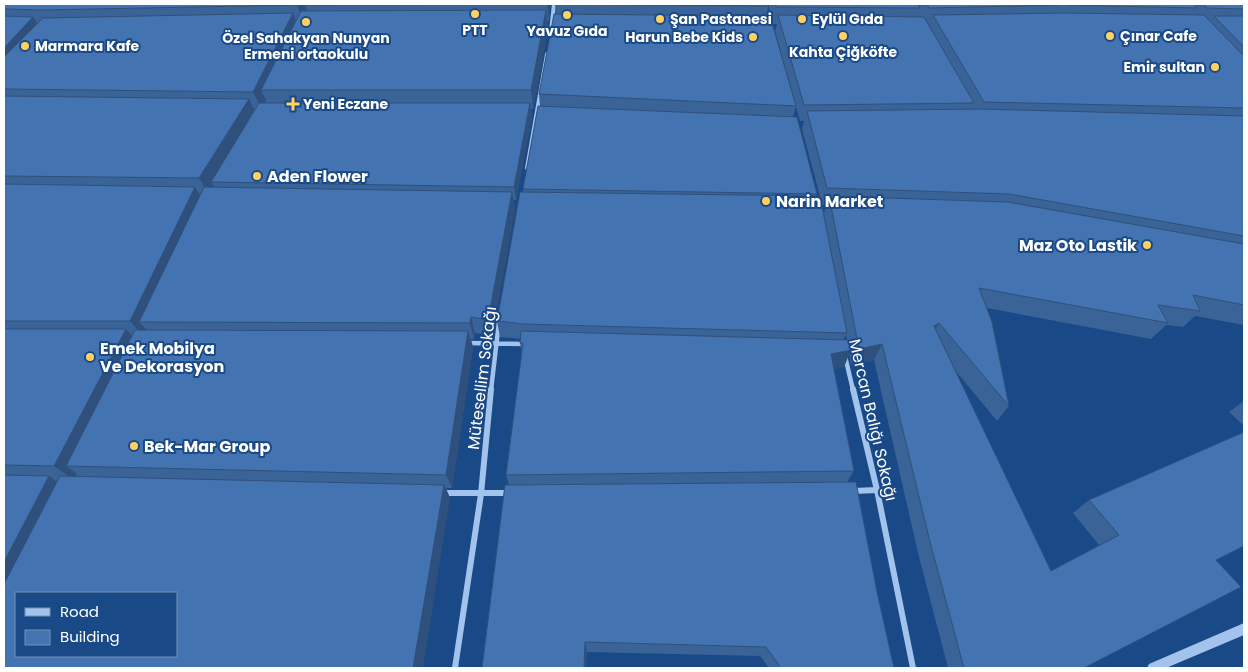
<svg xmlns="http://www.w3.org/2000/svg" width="1248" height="672" font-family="Poppins,sans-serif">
	<rect width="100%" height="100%" fill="#1a4987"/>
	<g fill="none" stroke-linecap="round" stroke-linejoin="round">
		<path stroke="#a2c3ec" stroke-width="4" d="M551 31 554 4
			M527 168 547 54"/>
		<path stroke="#a2c3ec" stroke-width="4.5" d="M467 343 526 344
			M845 356 853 390
			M491 390 499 322"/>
		<path stroke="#a2c3ec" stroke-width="6" d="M853 389 877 490 913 668
			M853 491 877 490
			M443 493H509
			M455 668 481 494 491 389"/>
		<path fill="#a2c3ec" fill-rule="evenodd" d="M1244 623V635L1166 668H1147L1149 664Z"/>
	</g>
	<path fill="#3a6398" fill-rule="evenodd" d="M4 4H550L549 21H547L548 29 533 109H531L532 117 516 200H513L515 209 492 336 475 333 474 339H471L473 347 452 488H446L450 498 4 668Z
		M555 4 768 6 767 16 796 106 793 117 817 194 816 196H820L802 129 804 121H800L775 31 777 24H773L768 4H1244V325L1195 316 1183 327 1166 325 1151 339 987 308 1009 406 997 421 954 369 1051 571 1099 545 1073 513 1089 500 1216 560 1084 668H948L918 553 874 360 851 365 849 353 844 367 833 369 854 471 847 482 877 592 894 668H769L760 656 587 652 586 668H482L509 485 506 475 522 353 520 343V339L500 337 497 321 540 106 539 94 556 14ZM822 205H826L824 213ZM846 335 847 340H843Z
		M1244 401V426L1229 412Z"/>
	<path fill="#2f507c" d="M297 4H312L305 5 308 12 303 22 297 5Z
		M547 4H550L549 21Z
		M546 10 548 29 533 109 531 90Z
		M293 13 300 30 261 90 266 100 262 109 253 92Z
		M33 17 45 34 4 80V48Z
		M249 99 258 117 211 182 215 188 210 196 199 178Z
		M530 103 532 117 516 200 514 187Z
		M195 187 206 204 139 322 148 331 145 338 130 321Z
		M512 192 515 209 492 336 488 320Z
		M471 317 475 333 474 339 470 323Z
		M939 323 930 339 934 326Z
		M126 329 141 346 66 466 77 474 74 480 54 466Z
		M468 331 473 347 452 488 446 475Z
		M882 344 874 360 851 365 859 349Z
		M851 350 844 367 824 371 831 354Z
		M49 476 69 490 4 589V562Z
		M444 485 450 498 423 668H413Z
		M585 642 587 652 586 668H584Z"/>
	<path fill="#4373b1" stroke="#2f507c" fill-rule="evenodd" d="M4 4H297V5L41 10 4 9Z
		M306 4H547L305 5Z
		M555 4H768V6Z
		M776 4H918L920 8 776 7Z
		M927 4H1058L1059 5 929 8Z
		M1067 4H1193L1197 8 1068 5Z
		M1203 4H1244V9L1207 8Z
		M546 10 531 90H261L301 11Z
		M293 13 253 92 4 89V57L43 18Z
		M1066 13 1204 15 1244 56V108L984 102 933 15Z
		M554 14 770 16 796 106 539 94Z
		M778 15 924 17 974 103 804 105Z
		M4 16 33 17 4 48Z
		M1214 16H1244V47Z
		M4 96 249 99 199 178 4 176Z
		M259 103H530L514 187 211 182Z
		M538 106 797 117 817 194 523 189Z
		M981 109 1244 116V236L1009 194 827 188 807 111Z
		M4 184 195 187 130 321H4Z
		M204 187 512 192 488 320 471 317 470 323 139 322Z
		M520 192 820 196 847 333 522 324 497 321Z
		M829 196 1008 202 1244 244V305L1193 295 1200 311 1158 305 1168 323 979 288 992 322 1009 406 939 323 934 326 1051 571 1119 535 1089 500 1244 432V546L1216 560 1241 587 1084 668H964L930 542 882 344 859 349Z
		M4 329H126L54 466 4 465Z
		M135 330 468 331 446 475 66 466Z
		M521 331 849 340 851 350 831 354 854 471 506 475 523 343H520Z
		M4 475 49 476 4 562Z
		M60 476 444 485 413 668H4V584ZM16 593H176V656H16Z
		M856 482 877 592 894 668H781L766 647 585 642 584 668H482L505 485Z"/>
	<g fill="#ffd15e" stroke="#1a4987" stroke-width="2">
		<circle cx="475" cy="14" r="5"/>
		<circle cx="567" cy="15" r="5"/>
		<circle cx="660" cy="19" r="5"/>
		<circle cx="802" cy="19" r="5"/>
		<circle cx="306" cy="22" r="5"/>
		<circle cx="843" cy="36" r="5"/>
		<circle cx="1110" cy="36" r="5"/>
		<circle cx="753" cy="37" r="5"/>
		<circle cx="25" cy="46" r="5"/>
		<circle cx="1215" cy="67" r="5"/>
		<path d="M290.5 96.5h5v5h5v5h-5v5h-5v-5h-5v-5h5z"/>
		<circle cx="257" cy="176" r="5"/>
		<circle cx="766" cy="201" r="5"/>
		<circle cx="1147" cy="245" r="5"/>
		<circle cx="90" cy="357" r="5"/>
		<circle cx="134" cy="446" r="5"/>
	</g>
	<g text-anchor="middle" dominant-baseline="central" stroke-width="4" stroke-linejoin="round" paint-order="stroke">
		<g font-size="14" font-weight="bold" fill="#fff" stroke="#1a4987" text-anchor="start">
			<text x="670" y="19">Şan Pastanesi</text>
			<text x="812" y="19">Eylül Gıda</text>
			<text x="475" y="30" text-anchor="middle">PTT</text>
			<text x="567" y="31" text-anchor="middle">Yavuz Gıda</text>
			<text x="1120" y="36">Çınar Cafe</text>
			<text x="743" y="37" text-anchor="end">Harun Bebe Kids</text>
			<text x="306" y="38" text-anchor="middle">Özel Sahakyan Nunyan<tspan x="306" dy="16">Ermeni ortaokulu</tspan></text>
			<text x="35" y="46">Marmara Kafe</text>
			<text x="843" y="52" text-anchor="middle">Kahta Çiğköfte</text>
			<text x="1205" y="67" text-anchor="end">Emir sultan</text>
			<text x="303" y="104">Yeni Eczane</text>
		</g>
		<g font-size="16" font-weight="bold" fill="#fff" stroke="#1a4987" text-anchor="start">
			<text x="267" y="176">Aden Flower</text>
			<text x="776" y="201">Narin Market</text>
			<text x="1137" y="245" text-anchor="end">Maz Oto Lastik</text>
			<text x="100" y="348">Emek Mobilya<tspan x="100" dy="18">Ve Dekorasyon</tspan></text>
			<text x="144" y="446">Bek-Mar Group</text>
		</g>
		<g font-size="16" fill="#fff" stroke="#1a4987">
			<text transform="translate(482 378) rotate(-83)">Mütesellim Sokağı</text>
			<text transform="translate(873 420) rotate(77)">Mercan Balığı Sokağı</text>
		</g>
	</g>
	<rect width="1248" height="672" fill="none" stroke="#ffffff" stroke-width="10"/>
	<rect x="15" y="592" width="162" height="65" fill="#1a4987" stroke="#7692b7"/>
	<rect x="25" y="608" width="25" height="8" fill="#a2c3ec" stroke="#7692b7"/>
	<text x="60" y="617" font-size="15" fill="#ffffff">Road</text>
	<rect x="25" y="630" width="25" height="15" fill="#4373b1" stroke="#7692b7"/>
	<text x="60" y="642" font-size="15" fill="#ffffff">Building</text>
</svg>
